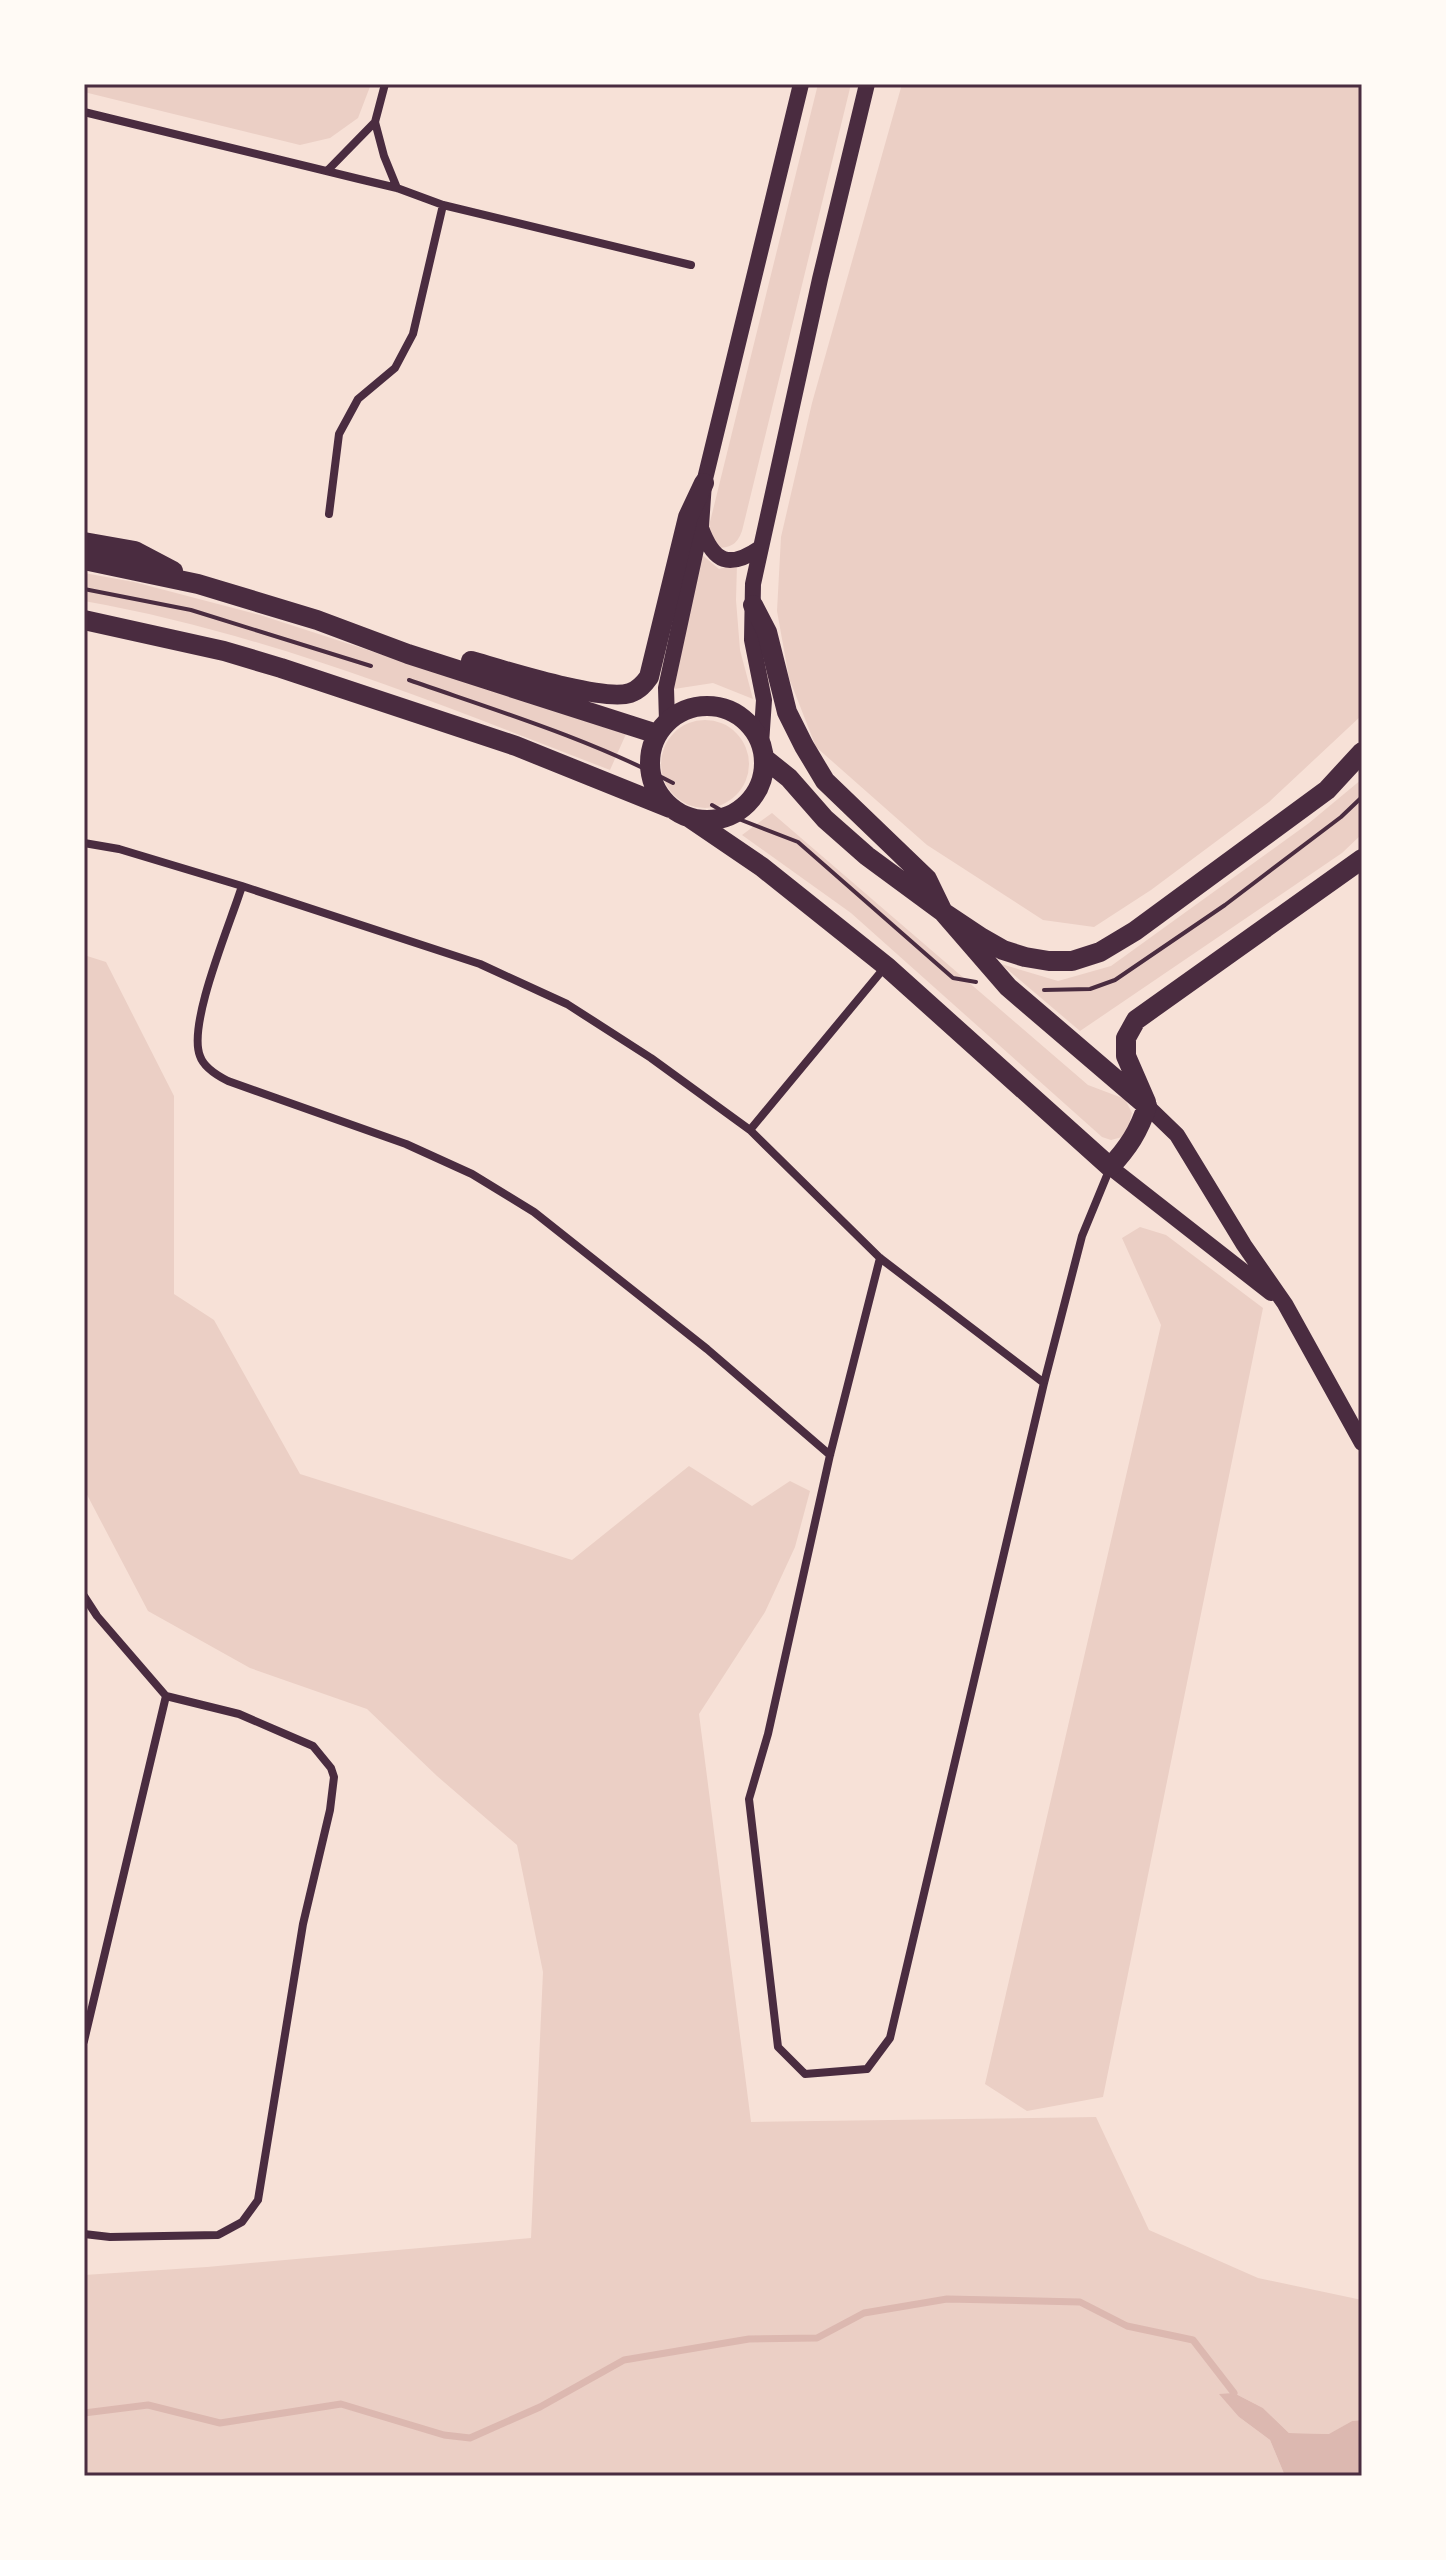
<svg xmlns="http://www.w3.org/2000/svg" width="1446" height="2560" font-family="'DM Sans',sans-serif">
	<rect width="100%" height="100%" fill="#f7e1d7"/>
	<path fill="#ebcfc5" d="M84 84H371L358 118 330 138 300 145 84 92Z
		M818 84H851L742 531C737 544 732 547 719 548L711 537 709 526Z
		M902 84H1362V715L1269 802 1151 890 1094 927 1043 920 927 845 816 747 789 678 777 611 781 537 812 403Z
		M701 554 719 569 737 564 736 600 740 650 753 699 713 683 674 689Z
		M84 573 134 582 260 615 626 734 610 770C439 704 266 633 84 601Z
		M661 764a44 44 0 1 1 88 0a44 44 0 1 1-88 0Z
		M1362 779V834L1342 853 1080 1031 1001 964 1058 981 1111 966 1309 823Z
		M772 813 1088 1085 1125 1099 1132 1113 1126 1136 1111 1140 1102 1137 851 913 742 835Z
		M84 955 106 962 174 1096V1294L214 1320 300 1474 572 1560 689 1466 752 1506 790 1481 810 1491 795 1547 765 1612 699 1714 751 2122 1096 2117 1149 2230 1258 2278 1362 2300V2420L1352 2421 1330 2434 1289 2433 1263 2408 1234 2393 1239 2417 1270 2440 1285 2476H84V2275L207 2267 531 2238 543 1972 517 1845 437 1776 367 1709 250 1668 148 1611 84 1489Z
		M1140 1227 1166 1235 1263 1308 1103 2097 1027 2111 985 2084 1161 1325 1122 1238Z"/>
	<path fill="#dcb8b0" d="M1234 2393 1263 2408 1289 2433 1329 2434 1352 2421 1362 2420V2476H1285L1270 2440 1239 2417 1219 2394Z"/>
	<g fill="none" stroke-linecap="round" stroke-linejoin="round">
		<path stroke="#dcb8b0" stroke-width="7" d="M84 2413 148 2405 220 2423 341 2404 444 2435 470 2438 540 2407 624 2360 749 2339 817 2338 864 2313 947 2299 1080 2302 1127 2326 1193 2340 1234 2393"/>
		<path stroke="#4a2c40" stroke-width="4" d="M84 589 191 610 371 666
			M409 680C498 711 590 739 673 783
			M712 805 731 816 798 842 953 978 976 982
			M1044 990 1090 989 1115 980 1225 905 1341 817 1362 797"/>
		<path stroke="#4a2c40" stroke-width="8" d="M385 84 375 122 384 156 397 188
			M84 112 359 179 397 188 443 205 691 265
			M327 171 375 122
			M329 514 339 434 358 399 395 368 413 334 443 205
			M84 843 119 849 242 886 480 964 567 1004 651 1058 750 1130 880 1258 1044 1383
			M242 886C231 922 187 1024 200 1056 204 1068 218 1076 228 1081L406 1144 472 1174 534 1212 707 1349 830 1455
			M750 1130 885 967
			M880 1258 830 1455 768 1734 749 1799 778 2047 805 2074 867 2069 890 2038 1044 1383 1082 1236 1110 1168
			M84 1596 97 1616 166 1696 239 1714 313 1746 331 1768 334 1777 330 1810 303 1924 258 2200 242 2222 218 2235 110 2237 84 2234
			M84 2041 166 1696"/>
		<path stroke="#4a2c40" stroke-width="16" d="M701 528C714 563 729 569 760 548
			M667 721 666 688 701 526 704 483 801 84
			M761 744 764 700 752 640 753 584 820 279 867 84
			M1147 1106 1177 1135 1244 1245 1285 1304 1362 1443
			M1110 1167 1271 1293"/>
		<path stroke="#4a2c40" stroke-width="20" d="M84 542 135 551 173 571
			M84 560 198 584 317 620 408 654 657 734
			M753 605 767 632 787 712 804 746 825 781 927 879 943 912 982 938 1003 950 1025 957 1049 961H1072L1100 952 1135 931 1327 790 1362 752
			M84 620 224 651 281 668 516 746 670 808
			M471 661C503 670 603 702 630 693 639 690 644 684 649 677L688 517 704 483
			M650 763a57 57 0 1 1 114 0a57 57 0 1 1-114 0Z
			M764 758 789 778 825 819 867 856 943 912 1008 987 1147 1106
			M690 818 762 867 886 966 1110 1167C1128 1148 1139 1131 1147 1106
			M1146 1102 1126 1056V1038L1136 1020 1362 859"/>
	</g>
	<rect width="1446" height="2560" fill="none" stroke="#fffaf5" stroke-width="172"/>
	<rect x="86" y="86" width="1274" height="2388" fill="none" stroke="#4a2c40" stroke-width="3"/>
</svg>
